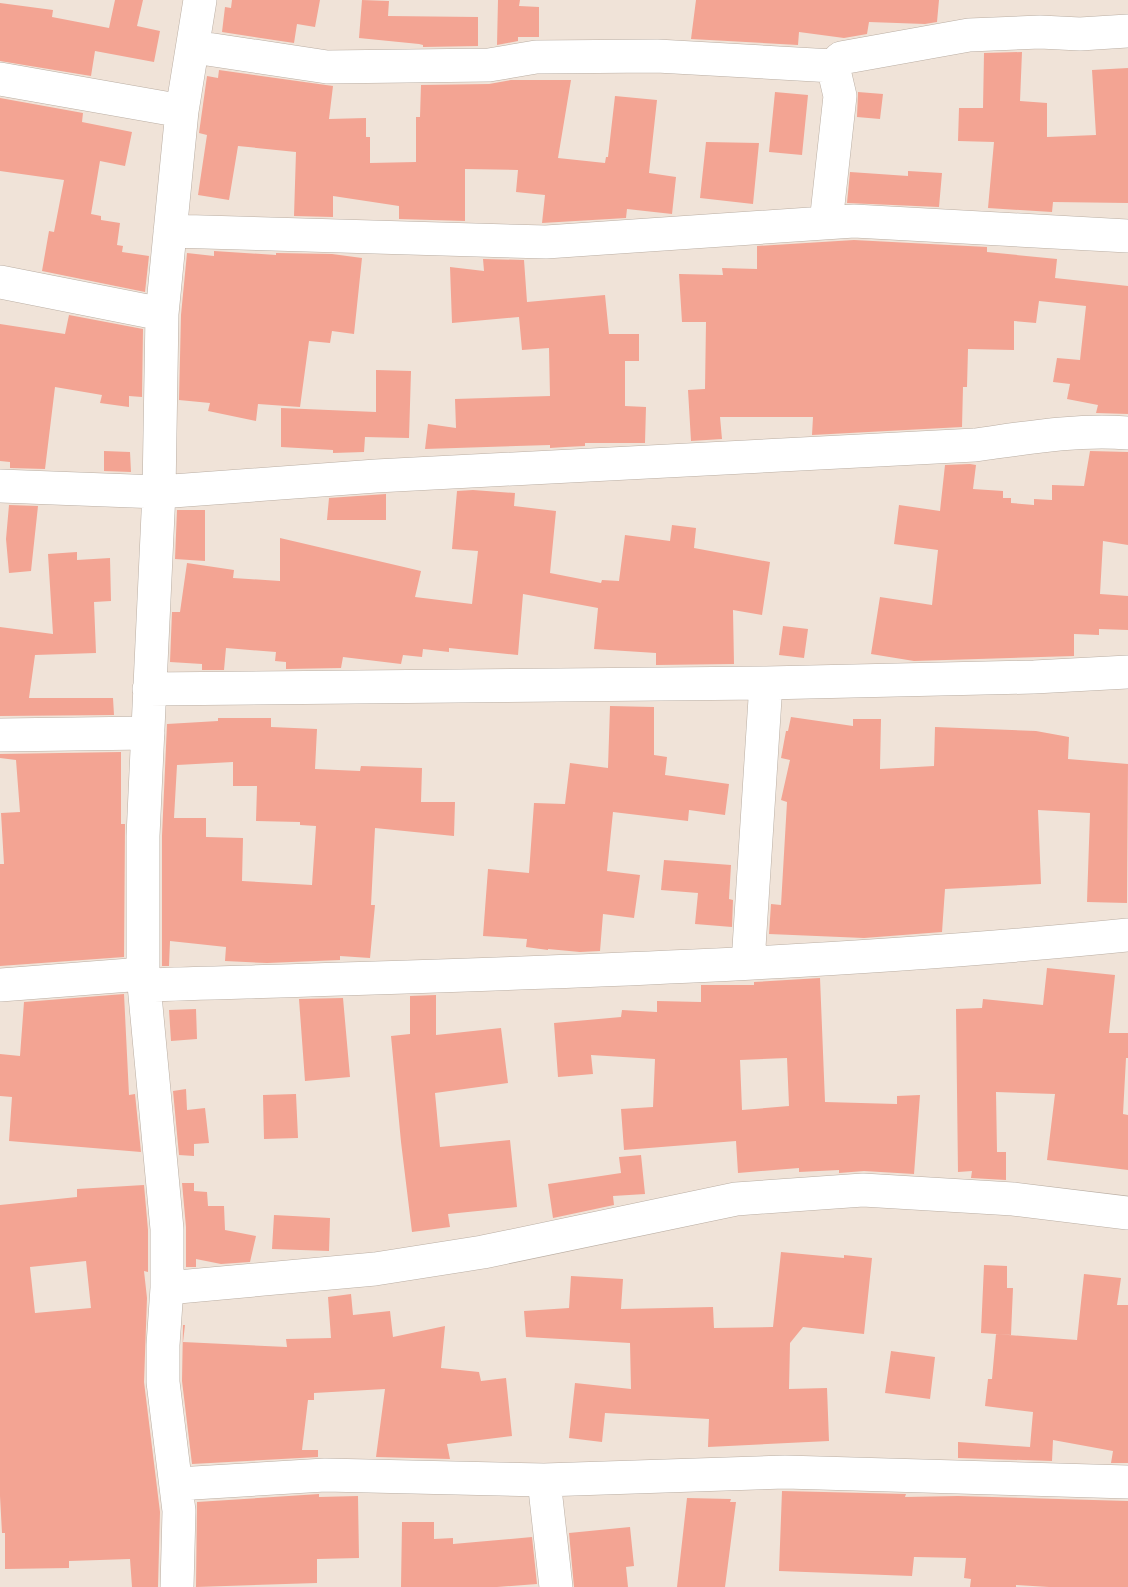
<svg xmlns="http://www.w3.org/2000/svg" width="1128" height="1587" font-family="Figtree,sans-serif">
	<rect width="100%" height="100%" fill="#f0e3d8"/>
	<path fill="#f3a493" fill-rule="evenodd" d="M115 0H143L137 26 160 31 154 62 95 51 91 76 0 61V3L53 10 52 17 109 28Z
		M232 0H320L315 27 297 24 294 43 222 32 225 7 231 8Z
		M362 0 389 1 388 16 478 17V46L423 47V45L419 44 359 38Z
		M498 0H520L519 6 539 7V37H518V41L497 45Z
		M696 0H939L937 22 925 24 869 22 867 34 844 38 799 32 798 45 691 39Z
		M1022 52 1020 101 1047 103V137L1096 135 1092 70 1128 68V203L1053 202 1052 212 988 208 994 142 958 141 959 108H983L984 53Z
		M219 70 333 86 329 119 366 118V137H370V163L416 162V117H420L421 85 489 84 511 80H571L558 158 605 163 606 157H608L615 96 657 100 649 173 676 177 672 214 627 209 626 218 542 223 545 195 516 192 518 170 465 169V221L399 219V206L333 196V217L294 216 296 152 238 146 229 200 198 195 207 135 199 133 207 76 218 78Z
		M775 92 808 95 802 155 769 152Z
		M858 92 883 94 880 119 857 117Z
		M0 98 83 113 82 122 132 132 125 166 100 161 91 214 101 216V220L120 223 117 245 123 246 122 252 149 256 145 292 42 271 49 231 54 232 64 180 0 171Z
		M706 142 759 143 753 204 700 198Z
		M908 171 942 173 939 207 847 203 850 172 908 176Z
		M854 240 987 247V252L1057 259 1055 278 1128 286V414L1096 413 1098 405 1067 399 1070 384 1053 382 1057 358 1080 360 1086 306 1039 301 1036 323 1014 321V350L968 349 967 387H963L962 427 812 435 813 417H720L722 439 691 441 688 390 705 389 706 322H682L679 274 723 275 722 268 757 269V246Z
		M214 251 276 255V253L332 254 362 258 354 334 332 331 330 343 309 341 300 407 258 404 256 421 208 411 210 403 179 400 181 315 187 253 214 256Z
		M483 259 524 260 527 302 605 295 609 334H639V361H625V406L646 407 645 443H585V446L565 447 550 448V445L425 449 428 424 456 428 455 399 550 396 549 348 522 350 519 317 452 323 450 267 484 271Z
		M69 315 143 329 142 397 129 396V407L100 403 102 395 55 387 45 469 10 468V462L0 461V324L65 334Z
		M376 370 411 371 409 438 365 437 364 452 333 453V450L281 447V408L376 412Z
		M104 451 130 452 131 472 104 471Z
		M1090 451 1128 452V545L1103 541 1100 594 1128 596V630L1099 629V635L1074 634V656L914 661 871 654 880 597 932 605 938 550 894 544 899 505 940 511 945 465 970 464 976 465 973 489 1003 491V498H1011V503L1034 505V499L1052 500V485L1084 486Z
		M473 490 515 493 514 506 556 511 550 573 601 583 602 580 619 581 625 535 670 541 672 525 696 528 694 548 770 562 762 615 733 610 734 664 656 665V653L594 649 598 608 523 594 518 655 449 648V652L423 649 422 657 403 655 401 664 343 657 341 668 286 669V662L275 661 276 652 226 648 224 670H202V664L170 662 172 612H180L187 563 234 570 233 578 280 581V538L421 571 415 597 472 604 478 551 452 549 457 491Z
		M386 494V520H327L329 498Z
		M9 505 38 506 31 571 9 573 6 539Z
		M177 510H205V561L175 559Z
		M77 552V560L110 558 111 601 94 602 96 653 35 655 29 698H113L114 715 0 716V627L53 634 48 554Z
		M783 626 808 629 804 658 779 655Z
		M610 706 654 707V755L667 757 665 775 729 784 725 815 689 810 688 821 613 812 607 871 640 875 634 918 603 914 600 951 580 952 548 949V950L526 947 527 939 483 936 488 869 529 873 534 803 565 804 570 763 608 768Z
		M791 717 853 726V719H881L880 769 934 766 935 727 1036 731 1069 737 1068 759 1128 764 1127 903 1087 902 1090 813 1038 810 1041 884 945 889 942 932 864 938 769 934 771 904 781 905 787 802 781 800 790 760 781 758 786 731H788Z
		M218 718H271V727L317 729 315 769 360 771 361 766 422 768 421 802H455L454 836 375 828 371 905H375L370 958 340 956V960L267 963 225 961 226 947 170 941 169 966H162V836L167 724 218 721ZM233 762V786H257L256 821 300 822V825L316 826 312 885 242 881 243 838 206 837V818H174L177 765Z
		M121 752V824H125L124 957 0 966V864H4L1 813 20 812 16 760 0 758V754Z
		M664 860 731 865 729 899 733 900 732 927 695 924 698 893 661 890Z
		M1047 968 1115 975 1109 1033H1128V1058H1126L1123 1114 1128 1115V1170L1047 1160 1055 1094 996 1092 997 1152H1006V1180L971 1178 972 1171 958 1172 956 1009 982 1008 983 999 1043 1005Z
		M820 978 825 1102 897 1104V1096L920 1095 914 1174 864 1171 839 1173V1170L799 1172V1168L738 1173 736 1141 624 1150 621 1109 653 1107 655 1059 591 1055 593 1074 558 1077 554 1023 621 1017 622 1010 657 1012V1001L701 1002V985H754V982ZM787 1058 789 1106 742 1110 740 1060Z
		M124 994 129 1095 135 1094 141 1152 9 1141 12 1097 0 1096V1054L20 1056 24 1002Z
		M436 995V1035L501 1028 508 1083 435 1093 440 1147 510 1140 517 1207 448 1214 450 1227 412 1232 401 1142 391 1036 410 1034V996Z
		M343 998 350 1077 305 1081 299 999Z
		M196 1009 197 1039 171 1041 169 1010Z
		M186 1089 187 1110 205 1108 209 1143 194 1144V1156L179 1155 173 1091Z
		M296 1094 298 1138 264 1139 263 1095Z
		M641 1155 645 1194 613 1196 614 1205 553 1218 548 1184 621 1173 619 1157Z
		M182 1183H194V1191L207 1192 208 1206H224L225 1230 256 1236 250 1262 221 1264 196 1259V1267H186V1227Z
		M144 1185 148 1230V1272L144 1271 147 1298 144 1382 160 1512 158 1587H132L130 1559 69 1561V1568L5 1569V1533H2L0 1496V1205L77 1197V1189ZM86 1261 91 1308 35 1313 30 1267Z
		M274 1215 330 1218 329 1251 272 1249Z
		M781 1252 844 1258V1255L872 1258 864 1334 803 1327 790 1343 789 1389 827 1388 829 1441 708 1447 709 1419 605 1413 602 1442 569 1438 575 1383 631 1389 630 1343 526 1337 524 1311 569 1308 571 1276 623 1279 621 1309 713 1307 714 1328 773 1327Z
		M984 1265 1007 1266V1288H1013L1011 1335 981 1333Z
		M1084 1274 1121 1278 1117 1305H1128V1463H1111L1113 1451 1053 1440 1052 1461 958 1458V1442L1030 1447 1033 1412 985 1406 988 1379H992L996 1334 1077 1340Z
		M351 1294 353 1315 390 1311 393 1337 445 1326 441 1368 479 1372 481 1381 506 1378 512 1436 447 1444 450 1459 376 1457 385 1389 314 1393V1400H308L302 1450H318V1457L192 1464 182 1381 183 1325H185L183 1342 287 1347 286 1339 331 1338 328 1297Z
		M891 1351 935 1357 930 1399 885 1393Z
		M782 1491 906 1494 905 1497 958 1496 1128 1501V1587H1049L1016 1585V1587H970L971 1579 964 1578 966 1558 914 1557 912 1576 779 1571Z
		M319 1494V1497L358 1496 359 1558 317 1559V1583L196 1587 197 1502Z
		M687 1498 731 1499 730 1502H736L725 1587H677Z
		M402 1522H434V1539L453 1538V1544L532 1537 537 1584 497 1587H401Z
		M630 1527 634 1566 626 1567 628 1587H574L569 1533Z"/>
	<g fill="none" stroke-linecap="round" stroke-linejoin="round">
		<defs>
			<path id="minor" d="M194 47 327 67 489 65 536 57 657 56 833 66 840 96 826 223
				M833 66 841 58 969 35 1040 32 1080 34 1128 31
				M0 79 182 111
				M170 231 546 242 854 221 1128 236
				M0 282 162 314
				M0 486 159 492 376 476 975 445C1026 438 1076 429 1128 433
				M149 689 766 683 1034 677 1128 672
				M0 735 148 733
				M748 963 766 683
				M0 985 143 974
				M145 985C473 975 801 968 1128 935
				M167 1288 375 1269 483 1252 736 1199 863 1190 1013 1199 1128 1213
				M544 1480 556 1587
				M177 1484 325 1475 544 1480 785 1472 1128 1482
				M177 1587 179 1511 163 1382V1345L167 1288V1229L143 974V836L159 492 162 314 182 111 200 0"/>
		</defs>
		<use href="#minor" stroke="#baaea3" stroke-width="34"/>
		<use href="#minor" stroke="#fff" stroke-width="33"/>
	</g>
</svg>
